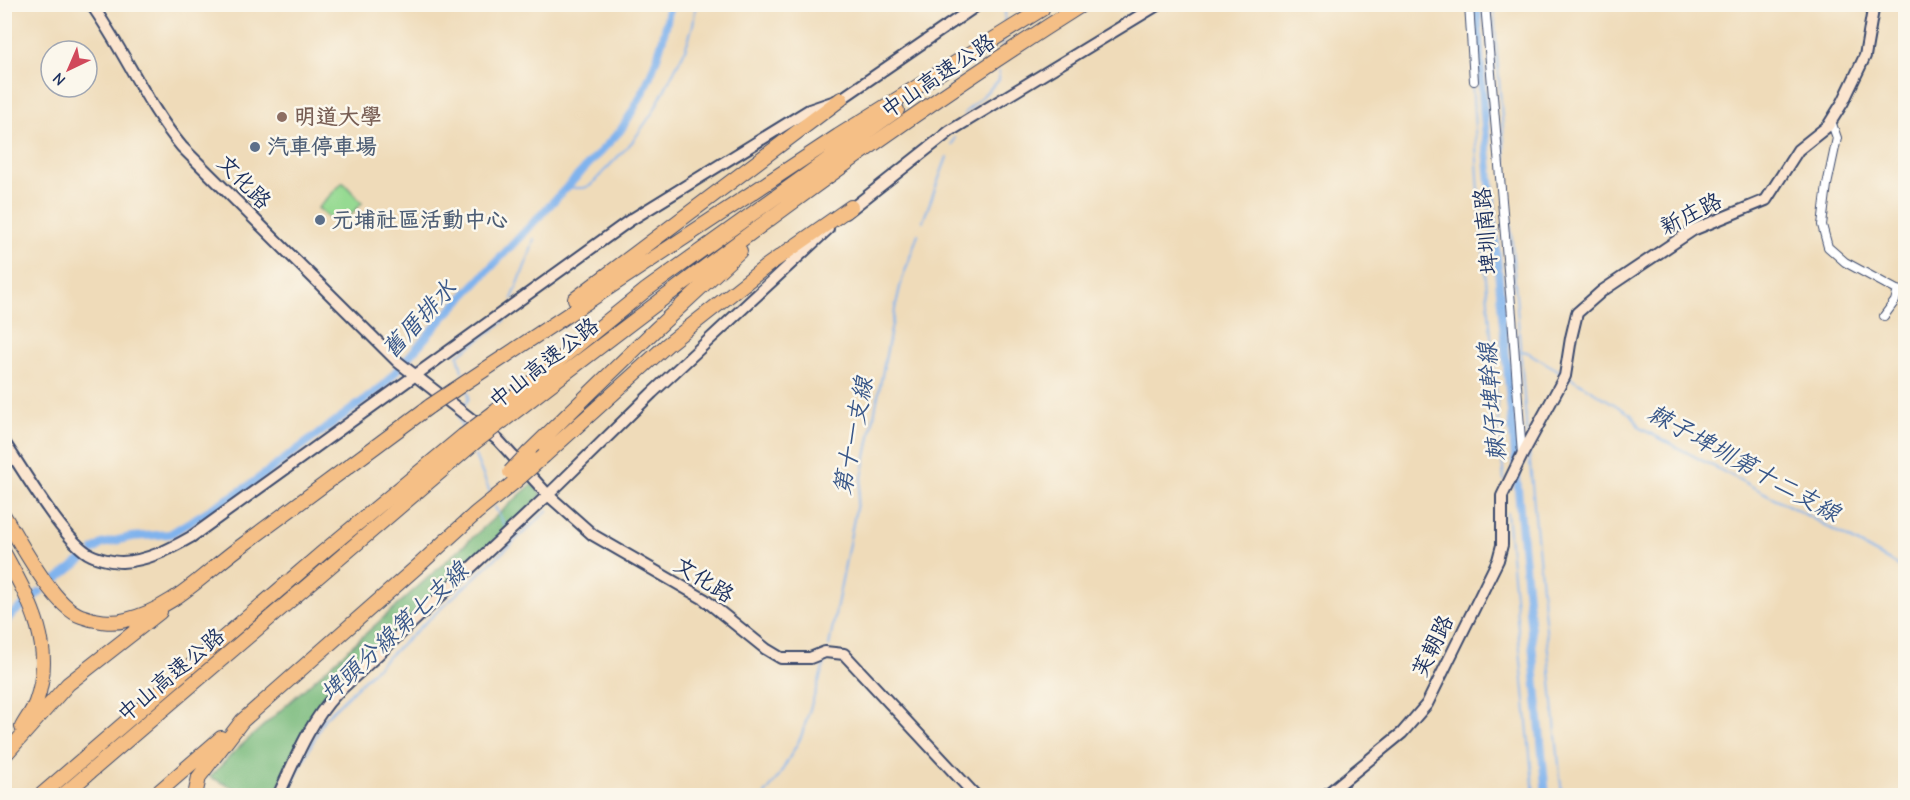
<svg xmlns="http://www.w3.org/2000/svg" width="1910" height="800" font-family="'Comic Neue','LXGW WenKai TC',sans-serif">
	<rect width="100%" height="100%" fill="#fbf7ec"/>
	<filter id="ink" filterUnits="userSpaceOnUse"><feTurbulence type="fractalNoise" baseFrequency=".0167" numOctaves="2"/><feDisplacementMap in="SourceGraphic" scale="12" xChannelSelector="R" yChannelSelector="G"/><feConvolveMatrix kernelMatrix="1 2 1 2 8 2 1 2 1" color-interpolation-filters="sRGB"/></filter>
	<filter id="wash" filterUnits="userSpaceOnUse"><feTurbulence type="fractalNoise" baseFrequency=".008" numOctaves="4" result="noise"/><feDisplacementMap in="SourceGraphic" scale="24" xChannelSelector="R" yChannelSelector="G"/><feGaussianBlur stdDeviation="1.35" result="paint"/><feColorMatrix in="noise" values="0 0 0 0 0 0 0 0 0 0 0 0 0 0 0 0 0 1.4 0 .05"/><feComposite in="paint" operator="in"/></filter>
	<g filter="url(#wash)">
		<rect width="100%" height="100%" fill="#efdbb9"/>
		<path fill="#96da92" stroke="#588478" stroke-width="1.5" d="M343 182 362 203 339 227 318 208Z"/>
		<path fill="#78ba7c" stroke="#4a746d" stroke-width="1.5" d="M532 484 542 495 431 600 349 674 325 700 274 795H249L210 777 233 753Z"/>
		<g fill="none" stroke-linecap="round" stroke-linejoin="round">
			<path stroke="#80b3ed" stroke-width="2" d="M1493 4 1527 435
				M1004 26 1006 4
				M1002 46 1003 39
				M1472 82 1481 223 1504 480
				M964 114 999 80V71
				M1899 137 1906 141
				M952 145 955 138
				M565 188H583L590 186 633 141 653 112 685 50 693 25 696 4
				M538 221 540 214
				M923 221 947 157
				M512 299 530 253 534 239
				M1521 351 1527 352 1561 372
				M462 371 458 355 503 322 505 318
				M1568 376 1632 415 1640 428 1801 512 1906 570
				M464 406 469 398 468 392
				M458 417 463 428
				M1529 453 1562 796
				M475 456 490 492
				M495 507 505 526
				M1507 513 1534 796
				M829 646 895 309 901 283 918 234
				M286 796 324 719 378 666 548 510
				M764 796 779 776 801 737 826 659"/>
			<path stroke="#80b3ed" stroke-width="8" d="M1477 4 1483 105 1546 796
				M94 550 102 544 131 537 170 534 247 487 383 386 442 319 620 131C646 93 663 51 670 4
				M56 580 84 558
				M33 598 40 592
				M4 627 9 617 25 604"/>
		</g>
	</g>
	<g filter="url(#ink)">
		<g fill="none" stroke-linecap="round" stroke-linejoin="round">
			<defs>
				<path id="street" d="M1469 4 1474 81
					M1485 4 1512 316 1522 455
					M1831 121 1837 138 1827 185 1822 225 1828 247 1845 262 1906 295
					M1884 316 1895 301 1898 290
					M1904 329 1906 327"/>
				<path id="secondary" d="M91 4C124 50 146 104 182 147L398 362 498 440 548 495 593 535 704 599 766 649 781 658H810L825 652 844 654 976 796
					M846 213 950 131 1159 4
					M4 442C22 468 65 543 91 555 99 559 114 562 122 562 147 561 170 549 191 537L629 221 809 110 841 99 979 4
					M278 796C295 760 309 723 336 694L548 495 652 393 828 229
					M1325 796 1402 733 1427 704 1498 560 1502 545V496L1522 455 1565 376 1571 338 1577 313 1602 291 1693 230 1766 200 1798 150 1828 126 1843 102 1865 56 1874 4"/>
				<path id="highway" d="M575 299 841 99
					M454 390 838 136 1042 9
					M496 411 646 290 897 110
					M503 421C691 276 881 131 1083 4
					M529 452 655 330 740 251
					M544 456 668 344 768 265 851 207
					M4 516C20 542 53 606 81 616 94 621 112 624 126 620 172 609 200 577 236 550 300 502 365 454 430 406
					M4 553C30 601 56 646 36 702 33 711 26 719 22 727
					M4 756 68 684 160 612
					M40 796 322 553 463 436
					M62 796 474 443
					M154 796 221 738
					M195 796 199 777 242 721 418 566 476 513 517 480"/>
			</defs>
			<use href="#street" stroke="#3b496c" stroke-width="10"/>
			<use href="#secondary" stroke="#3b496c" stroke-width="14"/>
			<use href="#highway" stroke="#3b496c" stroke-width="16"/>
			<use href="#street" stroke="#fff" stroke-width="8"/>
			<use href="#secondary" stroke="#fbe5cf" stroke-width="10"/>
			<use href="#highway" stroke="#f5bf86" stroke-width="14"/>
			<defs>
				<path id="highway-bridge" d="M430 406 454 390
					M463 436 496 411
					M474 443 503 421
					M510 472 529 452
					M517 480 544 456"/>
			</defs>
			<use href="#highway-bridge" stroke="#3b496c" stroke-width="16" stroke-linecap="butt"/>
			<use href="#highway-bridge" stroke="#f5bf86" stroke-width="14"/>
		</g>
	</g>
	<circle fill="#8d6e63" stroke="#fbf7ec" stroke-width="2" cx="282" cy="117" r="6"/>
	<g fill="#5c6f8a" stroke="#fbf7ec" stroke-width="2">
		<circle cx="255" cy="147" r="6"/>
		<circle cx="320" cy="220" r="6"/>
	</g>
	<g text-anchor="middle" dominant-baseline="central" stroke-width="5" stroke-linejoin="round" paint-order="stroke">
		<g font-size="22" fill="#1b2f5e" stroke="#fbf7ec">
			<text transform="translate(938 76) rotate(-34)">中山高速公路</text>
			<text transform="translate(244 182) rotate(45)">文化路</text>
			<text transform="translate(1691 214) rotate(-27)">新庄路</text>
			<text transform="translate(1486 231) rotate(-95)">埤圳南路</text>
			<text transform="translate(544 363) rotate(-38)">中山高速公路</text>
			<text transform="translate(704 580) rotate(32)">文化路</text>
			<text transform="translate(1433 646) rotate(-64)">芙朝路</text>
			<text transform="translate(171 675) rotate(-40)">中山高速公路</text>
		</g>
		<g font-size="22" font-weight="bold" fill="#785e54" stroke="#fbf7ec" text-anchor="start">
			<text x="294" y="117">明道大學</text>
		</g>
		<g font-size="22" font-weight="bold" fill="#4e5e75" stroke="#fbf7ec" text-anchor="start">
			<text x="267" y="147">汽車停車場</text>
			<text x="332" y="220">元埔社區活動中心</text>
		</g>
		<g font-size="24" font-style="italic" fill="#395789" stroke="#fbf7ec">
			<text transform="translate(419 319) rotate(-47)">舊厝排水</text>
			<text transform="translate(1492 402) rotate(-95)">棘仔埤幹線</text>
			<text transform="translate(853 436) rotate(-79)">第十一支線</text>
			<text transform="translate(1744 463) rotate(29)">棘子埤圳第十二支線</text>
			<text transform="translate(394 632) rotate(-43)">埤頭分線第七支線</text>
		</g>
	</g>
	<rect width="1910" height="800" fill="none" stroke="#fbf7ec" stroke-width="24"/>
	<g transform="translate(69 69) rotate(224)"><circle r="28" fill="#fbf7ec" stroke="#a1a7b3" stroke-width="1.5"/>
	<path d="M0-4.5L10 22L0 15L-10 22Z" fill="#d1495b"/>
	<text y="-9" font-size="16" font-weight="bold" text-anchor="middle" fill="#1b2f5e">N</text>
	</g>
</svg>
